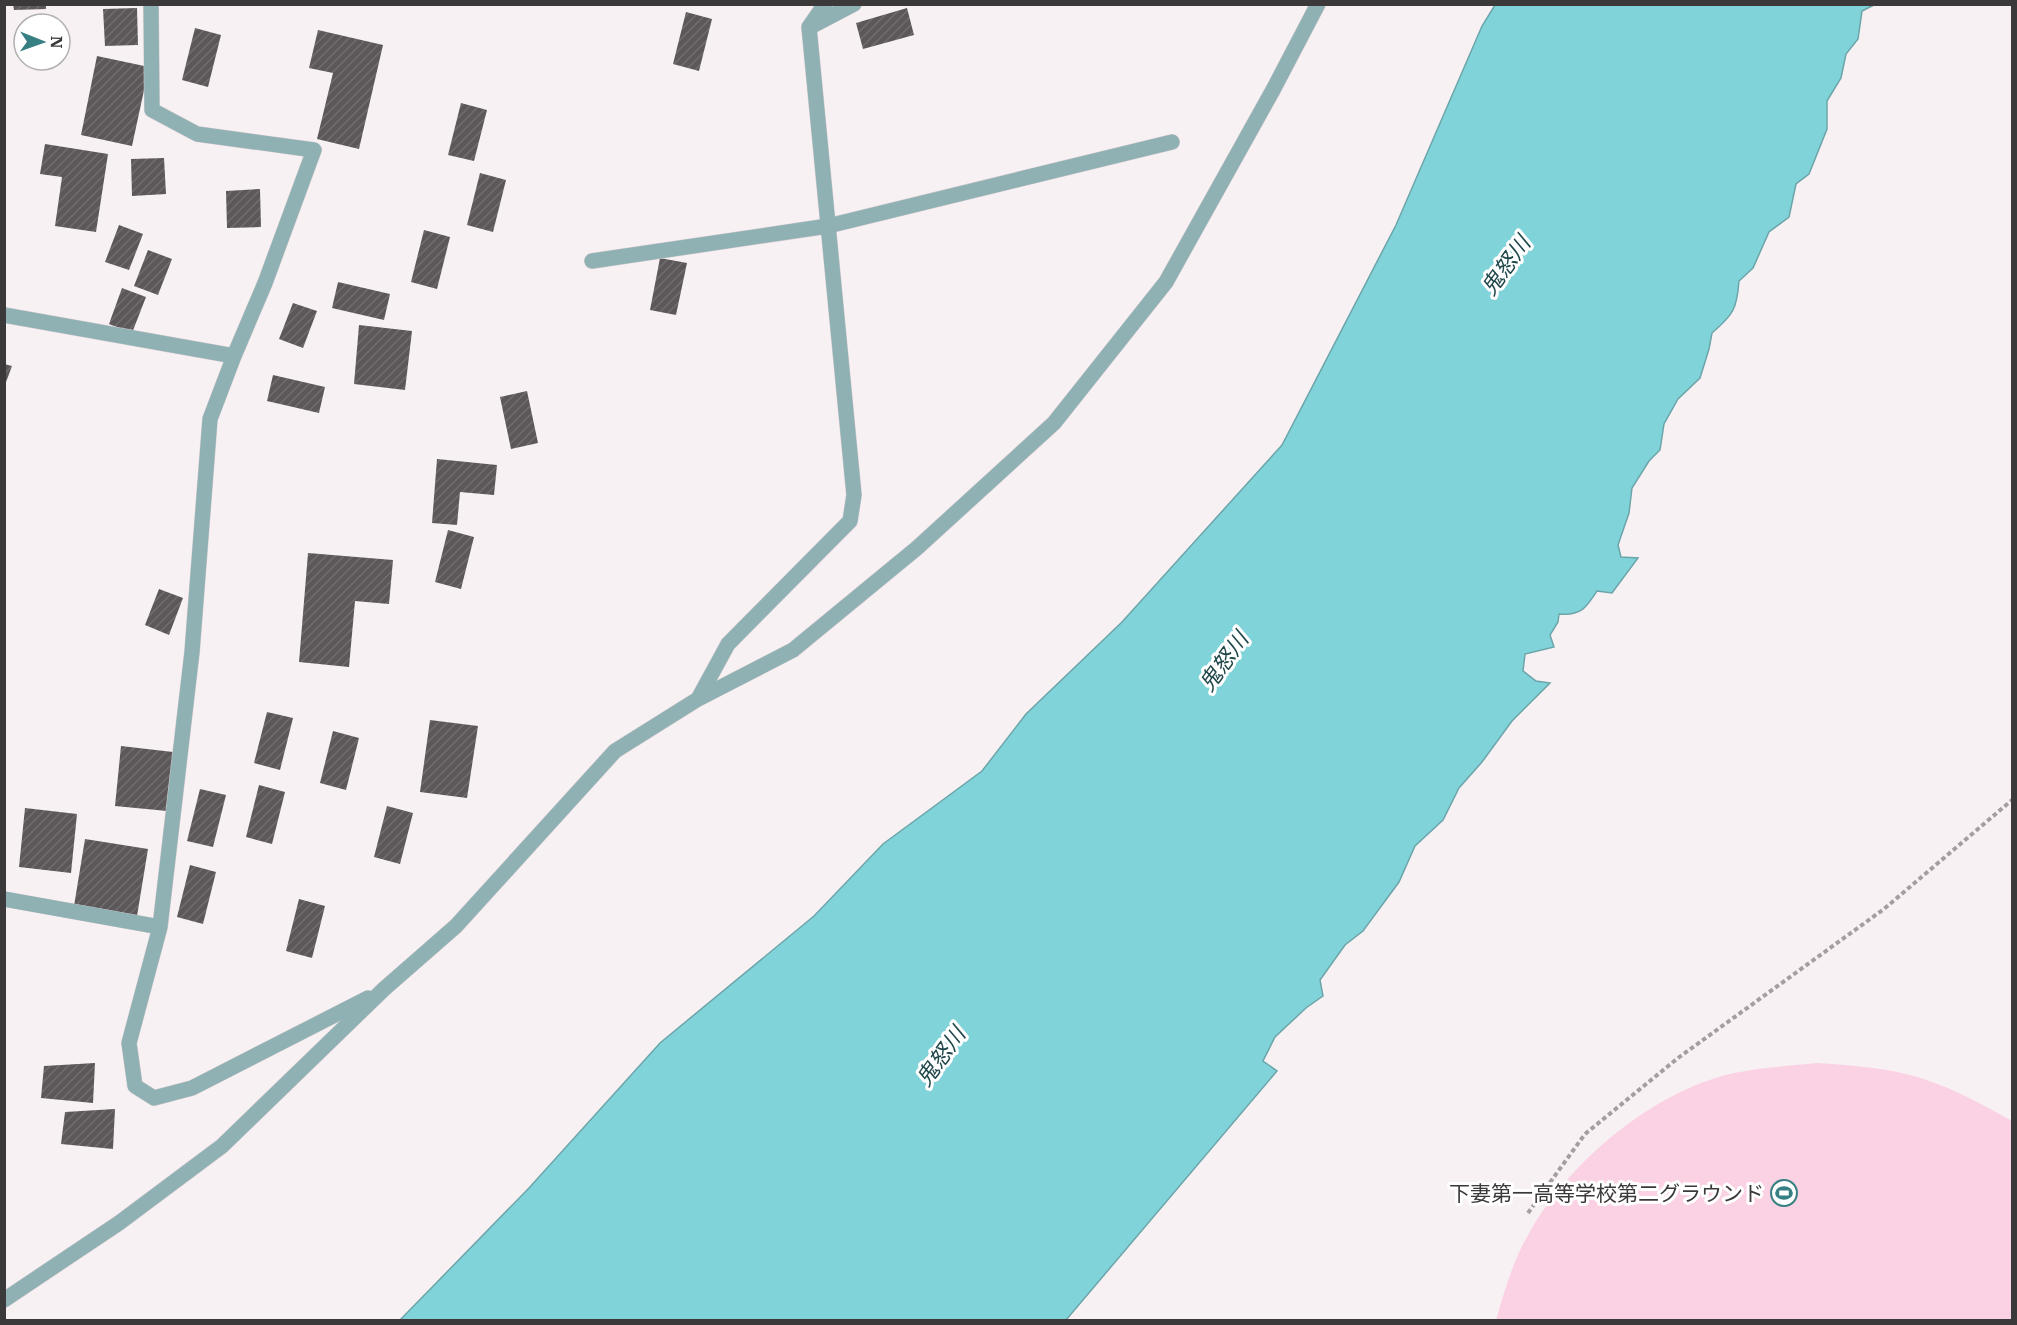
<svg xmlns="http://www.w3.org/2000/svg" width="2017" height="1325" font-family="'IBM Plex Serif','Noto Sans JP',serif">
	<defs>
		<pattern id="building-hatch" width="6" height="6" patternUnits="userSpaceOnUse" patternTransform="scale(1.5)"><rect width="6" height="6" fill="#5c5759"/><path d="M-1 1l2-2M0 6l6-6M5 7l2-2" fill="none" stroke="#716d6e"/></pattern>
	</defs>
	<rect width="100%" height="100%" fill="#f8f1f4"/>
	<path fill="#fbd2e3" d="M1817 1063C1847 1065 1877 1067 1906 1074 1943 1083 1979 1102 2012 1121V1320H1496C1504 1292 1513 1261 1528 1235 1567 1165 1645 1098 1722 1076 1751 1068 1787 1066 1817 1063Z"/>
	<path fill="#80d3d9" stroke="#6ca5a9" stroke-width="1.5" d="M1495 5H1874L1862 11 1858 39 1846 54 1841 78 1827 101V129L1809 174 1796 184 1789 217 1769 232 1753 268 1739 281C1737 309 1733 315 1712 333L1709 349 1700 378 1678 399 1664 424 1660 450 1649 461 1632 488 1629 513 1618 545 1621 557 1638 558 1612 593 1597 591C1586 608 1581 616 1559 614L1558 622 1550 635 1554 647 1525 654 1523 671 1536 681 1550 683 1512 721 1482 762 1459 788 1443 820 1415 846 1399 882 1363 931 1345 945 1320 980 1323 996 1306 1008 1275 1037 1263 1061 1277 1071 1066 1320H400L529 1188 660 1043 814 916 883 844 982 771 1026 714 1122 622 1282 445 1396 225 1482 26Z"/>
	<path fill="url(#building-hatch)" d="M13 4H46V9L14 10Z
		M137 8 138 45 105 46 103 9Z
		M907 8 914 35 863 49 856 23Z
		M686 12 712 19 699 71 673 64Z
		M195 28 221 35 208 87 182 80Z
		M318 30 383 45 359 149 317 139 333 73 309 68Z
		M97 56 149 67 132 146 81 135Z
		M461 103 487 110 474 161 448 155Z
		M45 144 108 154 96 232 55 226 62 177 40 174Z
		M164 158 166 194 132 196 131 159Z
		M480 173 506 180 493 232 467 225Z
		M260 189 261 227 227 228 226 191Z
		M119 225 143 234 129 270 105 262Z
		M424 230 450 237 437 289 411 282Z
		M148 250 172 259 158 295 134 286Z
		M660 258 687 263 676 315 650 310Z
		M338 282 390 294 384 320 332 308Z
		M122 288 146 297 132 333 109 324Z
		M293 303 317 311 303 348 279 339Z
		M359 325 412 331 405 390 354 384Z
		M4 364 12 366 5 385H4Z
		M273 375 325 387 319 413 267 401Z
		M527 391 538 443 511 449 500 397Z
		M437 459 497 465 494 495 460 492 457 525 432 523Z
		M448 530 474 537 461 589 435 582Z
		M308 553 393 560 389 604 355 601 349 667 299 662Z
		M159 589 183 598 169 635 145 625Z
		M267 712 293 718 280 770 254 763Z
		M430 720 478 726 467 798 420 792Z
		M333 731 359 738 346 790 320 783Z
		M121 746 173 752 167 811 115 806Z
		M259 785 285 792 272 844 246 837Z
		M200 789 226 795 213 847 187 841Z
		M387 806 413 813 400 864 374 857Z
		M25 808 77 814 71 873 19 867Z
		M85 839 148 849 137 916 74 906Z
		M190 865 216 872 203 924 177 917Z
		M299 899 325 906 312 958 286 951Z
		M95 1063 93 1103 41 1098 44 1066Z
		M115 1109 113 1149 61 1144 65 1112Z"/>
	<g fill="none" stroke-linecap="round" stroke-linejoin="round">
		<defs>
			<path id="minor" d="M151 4 152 110 197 134 314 150 265 283 234 356
				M812 26 854 4
				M592 261 828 226 1172 142
				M4 315 234 356 210 419 192 652 160 927 129 1043 135 1086 154 1098 192 1088 368 998
				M698 699 728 644 850 521 854 495 809 27 825 4
				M4 899 160 927
				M4 1300 119 1223 222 1146 384 989 456 926 615 751 698 699 793 650 917 548 1054 423 1166 282 1273 90 1318 4"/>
		</defs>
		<use href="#minor" stroke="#d2cccf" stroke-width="16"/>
		<path stroke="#a49ea1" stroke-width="4" stroke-dasharray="4.5 3" stroke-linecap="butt" d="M1528 1213 1585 1134 1678 1058 1884 909 2012 800"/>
		<use href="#minor" stroke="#8fb1b3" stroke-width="15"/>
	</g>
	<defs>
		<symbol id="stadium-ring" viewBox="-11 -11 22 22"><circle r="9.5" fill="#fff" stroke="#367f83" stroke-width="1.5"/><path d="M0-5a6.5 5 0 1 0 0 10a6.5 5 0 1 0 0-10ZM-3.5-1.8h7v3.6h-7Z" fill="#367f83"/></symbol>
	</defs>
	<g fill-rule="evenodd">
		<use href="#stadium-ring" x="1769" y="1178" width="30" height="30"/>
	</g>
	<g text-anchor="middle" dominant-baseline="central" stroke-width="6" stroke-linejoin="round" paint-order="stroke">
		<g font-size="21" fill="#3c393a" stroke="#fff" text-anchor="end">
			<text x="1764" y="1193">下妻第一高等学校第二グラウンド</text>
		</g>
		<g font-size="22" font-style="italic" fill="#20474a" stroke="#fff">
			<text transform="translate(1505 265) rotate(-54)">鬼怒川</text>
			<text transform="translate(1223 661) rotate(-54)">鬼怒川</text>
			<text transform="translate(940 1056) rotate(-54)">鬼怒川</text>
		</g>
	</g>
	<rect width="2017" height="1325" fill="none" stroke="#3c393a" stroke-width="12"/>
	<g transform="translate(42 42) rotate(91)"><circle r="28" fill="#ffffff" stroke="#b1b0b0" stroke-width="1.5"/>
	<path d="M0-4.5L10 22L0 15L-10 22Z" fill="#367f83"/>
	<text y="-9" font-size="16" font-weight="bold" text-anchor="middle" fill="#3c393a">N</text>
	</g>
</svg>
